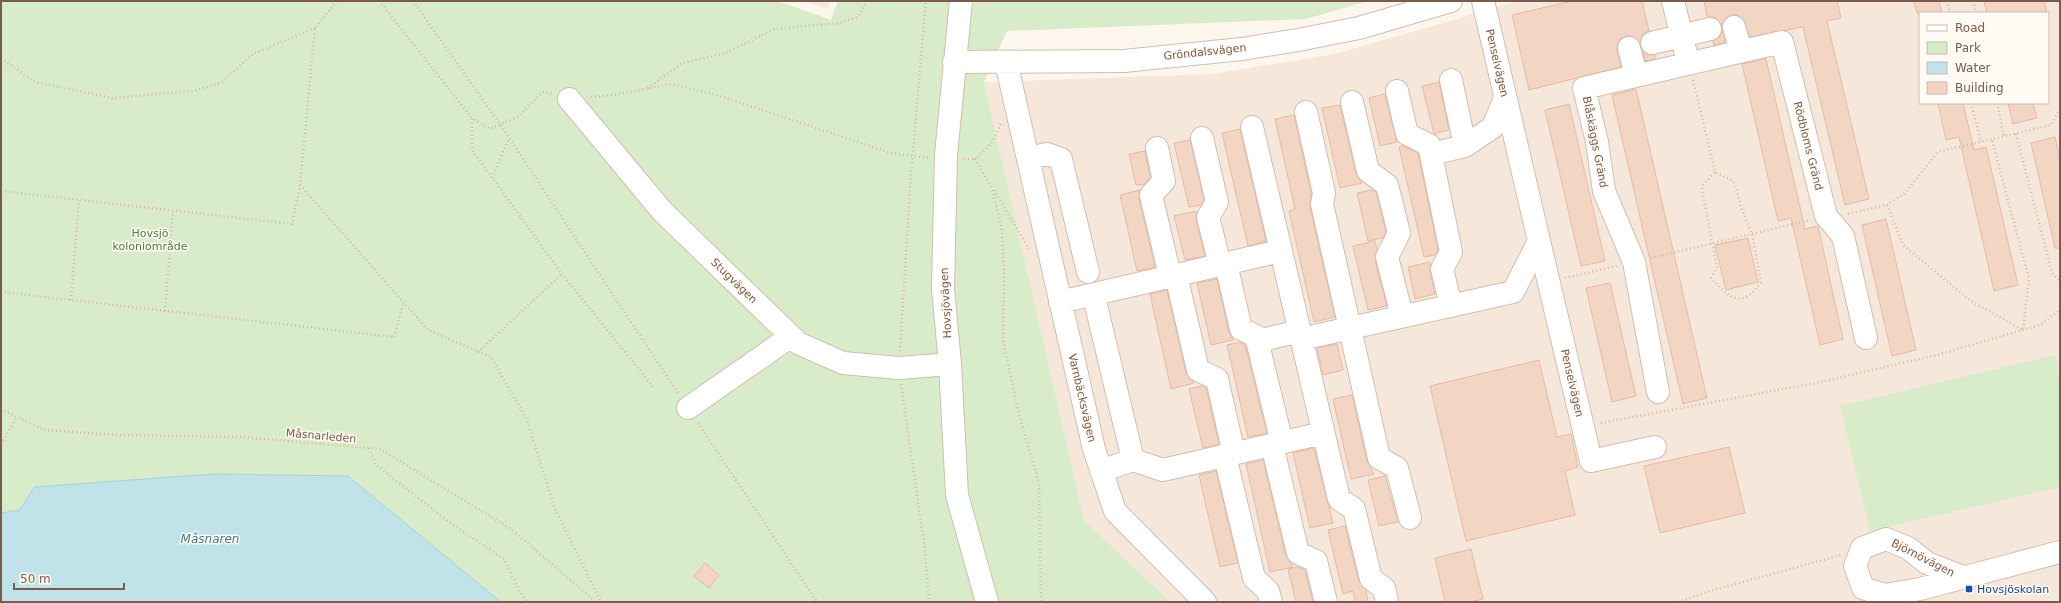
<svg xmlns="http://www.w3.org/2000/svg" width="2061" height="603" font-family="'DejaVu Sans',sans-serif">
	<rect width="100%" height="100%" fill="#fdf6ec"/>
	<path fill="#f5e8da" fill-rule="evenodd" d="M1515 1H2060V602H1170L1084 520 984 82 1213 74 1335 54 1454 20ZM1920 13H2048V103H1920Z"/>
	<path fill="#efe9e4" d="M804 1H830L827 9Z"/>
	<path fill="#d8ecc9" d="M1 1H778L831 20 838 1H953L938 328 980 602H501L348 476 214 474 34 487 20 510 1 513Z
		M974 1H1368L1306 19 1007 31 984 82 1084 520 1170 602H993L961 486 951 288 955 153 967 32Z
		M2055 355 2060 378V487L1870 531 1840 406Z"/>
	<path fill="#bfe3e8" stroke="#a5d3da" d="M214 474 348 476 501 602H1V513L20 510 34 487Z"/>
	<path fill="#f3d5c3" stroke="#e6bba3" d="M1572 1H1642L1649 31 1643 34 1640 43 1632 36H1626L1620 39 1617 45V51L1621 67 1529 90 1512 15Z
		M1704 1H1837L1841 18 1827 21 1869 199 1845 205 1803 27 1750 37 1742 18 1737 15H1730L1725 19 1722 25 1714 17H1707Z
		M1914 1H1939L1942 13H1917Z
		M1984 1H2044L2047 13H1987Z
		M1722 31 1725 42 1714 45 1713 41 1719 38Z
		M1643 51 1648 55H1655V59L1645 61Z
		M1766 59 1805 229 1818 226 1843 339 1820 345 1791 218 1778 221 1742 64Z
		M1439 82 1449 130 1434 134 1422 86Z
		M1636 89 1707 398 1683 404 1612 95Z
		M1385 94 1397 142 1380 146 1369 98Z
		M1938 103H1963L1974 150 1986 147 2018 285 1994 291 1959 137 1946 140Z
		M2008 103H2033L2037 118 2013 124Z
		M1569 104 1605 261 1581 266 1545 110Z
		M1340 105 1356 174 1362 183 1340 188 1322 108Z
		M1294 115 1311 193 1310 207 1335 317 1314 322 1289 211 1295 209 1275 119Z
		M1240 129 1266 241 1248 246 1222 133Z
		M2055 137 2060 160V248H2055L2031 143Z
		M1190 140 1204 200 1201 205 1189 207 1174 143Z
		M1403 146 1418 153 1438 250 1435 255 1424 257 1399 147Z
		M1145 151 1150 177 1145 184 1136 185 1129 154Z
		M1140 190 1139 198 1155 267 1137 271 1120 195Z
		M1372 190 1376 192 1386 232 1383 238 1368 241 1357 193Z
		M1196 211V220L1205 256 1185 260 1174 216Z
		M1886 219 1916 350 1892 356 1862 225Z
		M1748 238 1758 282 1726 290 1715 245Z
		M1375 241 1377 249 1375 260 1387 306 1368 310 1353 246Z
		M1430 262V272L1435 294 1415 299 1408 267Z
		M1217 279 1229 332 1233 340 1211 345 1197 283Z
		M1610 283 1636 396 1612 402 1586 288Z
		M1167 290 1186 373 1194 383 1171 389 1150 294Z
		M1240 342 1245 345 1267 433 1248 437 1227 345Z
		M1337 344 1343 370 1323 375 1317 348Z
		M1539 360 1557 437 1571 434 1578 467 1565 471 1575 515 1466 541 1430 386Z
		M1202 386 1206 388 1219 444 1203 448 1189 389Z
		M1352 395 1367 461 1374 474 1351 479 1333 399Z
		M1729 447 1745 513 1660 533 1644 466Z
		M1314 448 1333 523 1310 528 1293 453Z
		M1263 460 1286 556 1293 567 1270 572 1246 464Z
		M1216 471 1238 563 1220 567 1199 475Z
		M1385 476 1398 522 1379 526 1368 480Z
		M1345 526 1359 582 1366 590 1368 602H1355L1353 591 1343 594 1328 530Z
		M1471 549 1483 599 1470 602H1445L1435 558Z
		M705 563 719 575 709 588 694 576Z
		M1298 567 1305 570 1313 602H1296L1288 569Z"/>
	<g fill="none" stroke-linecap="round" stroke-linejoin="round">
		<defs>
			<path id="minor" d="M961 1 946 155 943 289 950 364 957 495 987 602
				M1673 1 1688 62
				M1734 27 1741 51
				M1652 43 1710 29
				M1629 48 1636 75
				M954 62 1124 61 1242 49 1298 40 1359 28 1451 1
				M1006 62 1094 449 1115 511 1205 602
				M1451 80 1465 146
				M1397 91 1407 134 1429 145 1451 252 1442 269 1451 306
				M569 99 662 211 798 343 843 363 899 368 950 364
				M1352 102 1368 171 1387 185 1399 233 1387 257 1402 316
				M1306 112 1324 193 1322 204 1379 458 1397 468 1410 518
				M1252 127 1339 499 1354 509 1371 579 1384 588 1387 602
				M1202 138 1217 202 1208 217 1220 265
				M1157 148 1164 181 1151 195 1170 276
				M1431 154 1465 146 1493 127 1505 98
				M1028 158 1047 154 1061 159 1088 272
				M1539 241 1591 461 1655 447
				M1226 264 1241 329 1256 336 1282 443
				M1176 275 1198 370 1217 379 1234 454
				M1060 302 1280 251
				M1096 305 1133 460
				M1301 339 1513 292 1539 241 1483 1
				M1258 341 1299 331
				M1658 392 1634 262 1604 191 1597 142 1584 88 1782 42 1826 216 1843 236 1866 338
				M688 408 790 337
				M1272 445 1298 553 1316 561 1326 602
				M1225 456 1254 578 1268 591 1271 602
				M1101 471 1133 460 1163 470 1323 433
				M1963 577 1927 563 1908 548 1886 539 1862 548 1855 566 1863 588 1885 595 1920 589 2060 552"/>
		</defs>
		<use href="#minor" stroke="#d1beb0" stroke-width="24"/>
		<path stroke="#d9b8a5" stroke-width="2.5" stroke-dasharray="1 3" stroke-linecap="butt" d="M379 1 472 118 490 129 517 117 543 92 552 94
			M413 1 500 124 678 393
			M1947 1 1950 13
			M1973 1 1976 13
			M1 58 35 82 112 98 194 91 222 82 253 54 315 28
			M1693 80 1715 172 1733 181 1736 187 1741 207 1752 234 1761 282C1742 310 1729 298 1711 278L1717 267 1702 190 1703 185 1715 172
			M648 88 682 63 726 53 774 29 840 23 858 17 867 1
			M591 97 614 95 670 84 714 94 891 153 929 158
			M1971 103 1981 142
			M1997 103 2004 136
			M472 119V150L562 274 655 389
			M1001 124 991 144 975 159 992 188 1002 230 1004 275 1003 340 1018 410 1039 484 1041 597 1043 602
			M2016 134 2052 273 2060 282
			M964 159H975
			M492 178 509 138
			M300 185 428 330 491 357 527 420 555 509 601 602
			M994 190 1029 249
			M1 191 292 224 300 185 315 28 337 1
			M1887 205 1903 245 1971 301 2023 330 2029 279 1992 140
			M1848 214 1887 205 1905 193 1938 152 2051 125 2060 109
			M1651 258 1810 220
			M1565 278 1617 266
			M1 292 394 337 403 304
			M71 300 79 200
			M165 311 173 211
			M900 351 911 174 926 1
			M478 352 562 274
			M901 384 925 550 929 602
			M1 409 44 430 120 435 241 437 380 449 511 529 596 602
			M698 423 817 602
			M1601 423 1821 382 1937 355 2040 325 2060 310
			M1 444 17 417
			M369 448 375 464 454 526 504 559 518 588 527 602
			M1678 602 1710 591 1841 555"/>
		<use href="#minor" stroke="#fff" stroke-width="22"/>
	</g>
	<rect fill="#1a4fb4" stroke="#fffaf3" stroke-width="1.5" x="1965" y="585" width="8" height="8" rx="2"/>
	<g text-anchor="middle" dominant-baseline="central" stroke-width="3" stroke-linejoin="round" paint-order="stroke">
		<g font-size="11" fill="#7a5c4d" stroke="#fffaf3">
			<text transform="translate(1205 52) rotate(-6)">Gröndalsvägen</text>
			<text transform="translate(1497 63) rotate(77)">Penselvägen</text>
			<text transform="translate(1595 142) rotate(79)">Blåskäggs Gränd</text>
			<text transform="translate(1808 146) rotate(76)">Rödbloms Gränd</text>
			<text transform="translate(734 281) rotate(44)">Stugvägen</text>
			<text transform="translate(946 303) rotate(-93)">Hovsjövägen</text>
			<text transform="translate(1572 383) rotate(77)">Penselvägen</text>
			<text transform="translate(1082 398) rotate(77)">Varnbäcksvägen</text>
			<text transform="translate(321 436) rotate(5)">Måsnarleden</text>
			<text transform="translate(1923 558) rotate(27)">Björnövägen</text>
		</g>
		<g font-size="11" fill="#537a41" stroke="#fffaf3">
			<text x="150" y="233">Hovsjö<tspan x="150" dy="13">koloniområde</tspan></text>
		</g>
		<g font-size="11" fill="#164399" stroke="#fffaf3" text-anchor="start">
			<text x="1977" y="589">Hovsjöskolan</text>
		</g>
		<g font-size="12" font-style="italic" fill="#437c86" stroke="#fffaf3">
			<text x="210" y="539">Måsnaren</text>
		</g>
	</g>
	<rect width="2061" height="603" fill="none" stroke="#7a5c4d" stroke-width="4"/>
	<rect x="1919" y="12" width="130" height="92" fill="#fffaf3" stroke="#cabbb1"/>
	<rect x="1927" y="25" width="20" height="6" fill="#ffffff" stroke="#cabbb1"/>
	<text x="1955" y="32" font-size="12" fill="#7a5c4d">Road</text>
	<rect x="1927" y="42" width="20" height="12" fill="#d8ecc9" stroke="#cabbb1"/>
	<text x="1955" y="52" font-size="12" fill="#7a5c4d">Park</text>
	<rect x="1927" y="62" width="20" height="12" fill="#bfe3e8" stroke="#cabbb1"/>
	<text x="1955" y="72" font-size="12" fill="#7a5c4d">Water</text>
	<rect x="1927" y="82" width="20" height="12" fill="#f3d5c3" stroke="#cabbb1"/>
	<text x="1955" y="92" font-size="12" fill="#7a5c4d">Building</text>
	<path d="M14 583v6h110v-6" fill="none" stroke="#7a5c4d" stroke-width="2"/>
	<text x="20" y="583" font-size="12" fill="#7a5c4d" stroke="#fffaf3" stroke-width="3" paint-order="stroke">50 m</text>
</svg>
